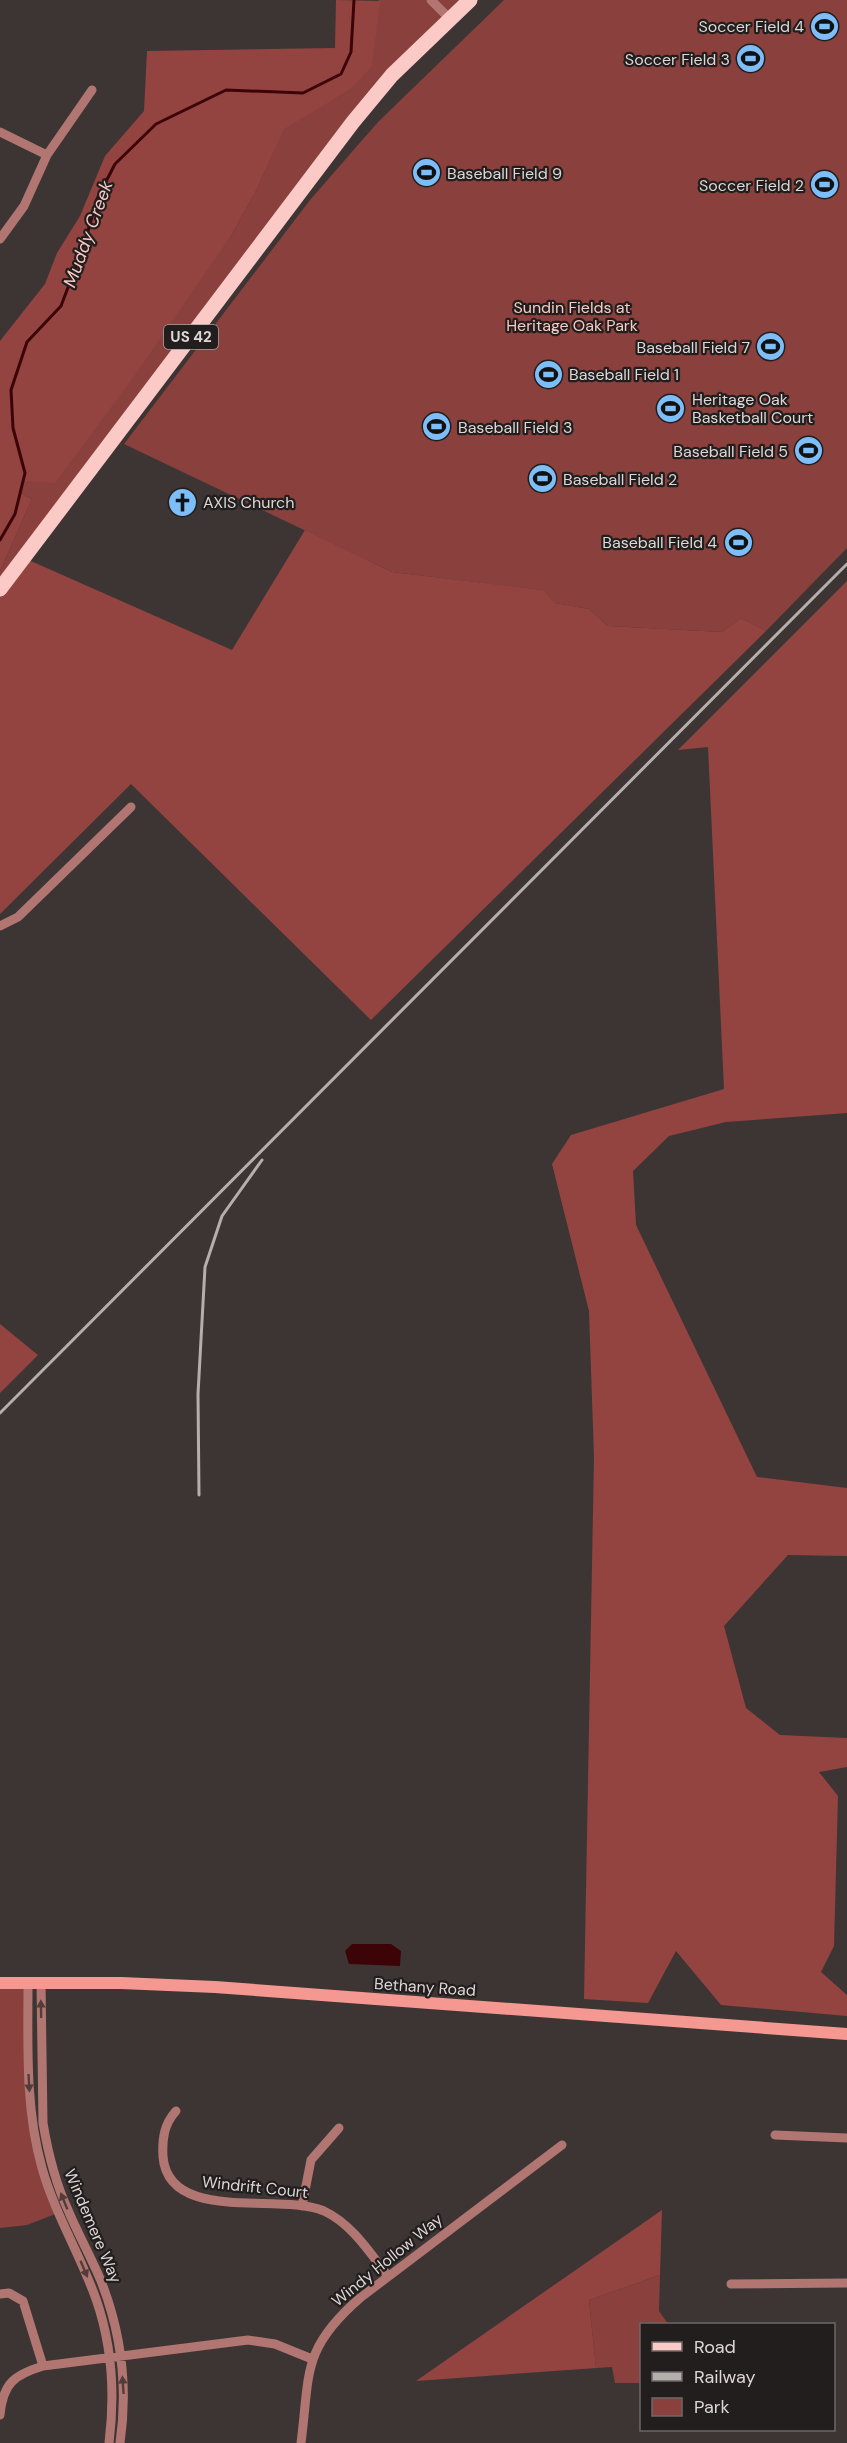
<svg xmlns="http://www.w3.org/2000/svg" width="847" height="2443" font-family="'DM Sans',sans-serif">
	<rect width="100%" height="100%" fill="#3d3534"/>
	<path fill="#8a403c" d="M379 0H471L353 122 0 589V571L32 499 20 493 23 481 232 234 256 191 284 128 350 90Z
		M504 0H847V548L766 631 741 618 722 632 608 626 589 609 555 603 542 590 392 572 124 444 310 200 378 122Z
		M0 1983H28L34 2127 58 2213 27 2225 0 2228Z
		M660 2275 659 2311 668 2324H642L641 2383H615L612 2367 596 2368 589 2300Z"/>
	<path fill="#934441" d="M336 0 380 1 372 66 350 90 284 129 256 191 232 234 135 375 55 483 23 481 20 493 32 499 0 571V341L45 284 57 253 80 216 105 156 144 111 147 51 335 48Z
		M305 530 392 572 543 590 555 603 589 609 608 626 722 632 741 618 766 631 371 1020 131 784 0 914V589L24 558 232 650Z
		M847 581V1113L726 1122 669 1136 633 1171 636 1225 757 1477 847 1488V1556L788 1555 724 1626 746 1708 780 1735 847 1738V1767L819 1772 838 1796 834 1946 821 1972 847 1995V2016L721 2005 676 1951 648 2003 584 1999 594 1457 589 1311 552 1164 571 1135 724 1089 708 747 678 750Z
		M0 1324 38 1355 0 1393Z
		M662 2210 660 2275 589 2300 596 2368 416 2381Z"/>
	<path fill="#3c0407" d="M352 1944H391L401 1951 400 1966 349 1964 345 1951Z"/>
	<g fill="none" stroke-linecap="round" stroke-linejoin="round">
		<path stroke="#3c0407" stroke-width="3" d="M0 540 15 514 25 473 13 428 11 390 27 342 61 306 84 245 97 199 115 164 156 124 226 90 303 93 341 74 351 52 354 0"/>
		<path stroke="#b17671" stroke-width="9" d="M431 0 449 18
			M0 132 47 155
			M0 239 24 206 47 155 92 90
			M0 926 18 917 131 807
			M28 1983C28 2045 25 2108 42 2168 55 2214 80 2254 96 2299 112 2345 115 2395 109 2443
			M41 1983 43 2123C48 2153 55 2182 68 2210 78 2234 91 2257 101 2281 121 2332 128 2388 120 2443
			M176 2111C164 2124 162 2139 163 2157 169 2224 280 2192 324 2211 352 2224 370 2253 388 2276
			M775 2135 847 2138
			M302 2206 311 2160 339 2128
			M731 2284 847 2283
			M0 2294 9 2293 23 2301 43 2366
			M0 2415C3 2383 14 2375 43 2366L248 2340 275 2344 312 2359
			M301 2443C310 2374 301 2349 360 2298L562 2145"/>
		<path stroke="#f59891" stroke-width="12" d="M0 1983H121L215 1987 847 2034"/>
		<path stroke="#fccac6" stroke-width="15" d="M0 589 353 122 392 75 470 0"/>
		<path stroke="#b4aead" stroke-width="3" d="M0 1413 847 564
			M199 1495 198 1394 205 1267 222 1216 262 1160"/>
	</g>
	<defs><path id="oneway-solid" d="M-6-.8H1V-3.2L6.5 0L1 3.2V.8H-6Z" transform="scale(1.5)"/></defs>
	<g fill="#533d3a">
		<use href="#oneway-solid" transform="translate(41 2009) rotate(-91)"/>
		<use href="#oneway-solid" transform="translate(29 2083) rotate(87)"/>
		<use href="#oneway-solid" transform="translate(64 2201) rotate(-112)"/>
		<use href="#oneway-solid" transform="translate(84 2269) rotate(67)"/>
		<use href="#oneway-solid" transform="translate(123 2385) rotate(-94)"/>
	</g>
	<defs>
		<symbol id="stadium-disc" viewBox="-11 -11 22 22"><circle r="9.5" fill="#7dbef9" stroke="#211e1d"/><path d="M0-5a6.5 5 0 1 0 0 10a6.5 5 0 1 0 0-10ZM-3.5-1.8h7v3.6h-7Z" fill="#111"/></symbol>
		<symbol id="church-disc" viewBox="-11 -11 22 22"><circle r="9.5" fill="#7dbef9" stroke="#211e1d"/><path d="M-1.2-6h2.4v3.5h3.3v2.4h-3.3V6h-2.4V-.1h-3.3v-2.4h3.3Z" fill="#111"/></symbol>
	</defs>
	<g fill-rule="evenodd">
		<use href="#stadium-disc" x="808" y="10" width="33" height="33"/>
		<use href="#stadium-disc" x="734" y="42" width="33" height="33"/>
		<use href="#stadium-disc" x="410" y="156" width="33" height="33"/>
		<use href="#stadium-disc" x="808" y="168" width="33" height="33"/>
		<use href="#stadium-disc" x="754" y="330" width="33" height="33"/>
		<use href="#stadium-disc" x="532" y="358" width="33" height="33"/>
		<use href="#stadium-disc" x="654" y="392" width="33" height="33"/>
		<use href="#stadium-disc" x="420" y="410" width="33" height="33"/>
		<use href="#stadium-disc" x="792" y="434" width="33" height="33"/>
		<use href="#stadium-disc" x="526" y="462" width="33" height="33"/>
		<use href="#church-disc" x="166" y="486" width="33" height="33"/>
		<use href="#stadium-disc" x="722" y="526" width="33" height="33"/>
	</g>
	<g text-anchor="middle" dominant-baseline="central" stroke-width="4.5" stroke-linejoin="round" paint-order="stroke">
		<rect fill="#211e1d" stroke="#a5a09f" stroke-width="1.5" x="164" y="325" width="54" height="24" rx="4.5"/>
		<g font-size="15" font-weight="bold" fill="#ddd8d7">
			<text x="191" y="337">US 42</text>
		</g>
		<g font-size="16" fill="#ddd8d7" stroke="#211e1d" text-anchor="end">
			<text x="804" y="26">Soccer Field 4</text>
			<text x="730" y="59">Soccer Field 3</text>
			<text x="447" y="173" text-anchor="start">Baseball Field 9</text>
			<text x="804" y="185">Soccer Field 2</text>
			<text x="750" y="347">Baseball Field 7</text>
			<text x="569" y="374" text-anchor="start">Baseball Field 1</text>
			<text x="692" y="399" text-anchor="start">Heritage Oak<tspan x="692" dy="18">Basketball Court</tspan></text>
			<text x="458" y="427" text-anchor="start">Baseball Field 3</text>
			<text x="788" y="451">Baseball Field 5</text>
			<text x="563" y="479" text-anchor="start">Baseball Field 2</text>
			<text x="203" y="502" text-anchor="start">AXIS Church</text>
			<text x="717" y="542">Baseball Field 4</text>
		</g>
		<g font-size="16" fill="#f9c9c4" stroke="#211e1d">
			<text x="572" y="307">Sundin Fields at<tspan x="572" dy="18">Heritage Oak Park</tspan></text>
		</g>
		<g font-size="16" fill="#ddd8d7" stroke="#211e1d">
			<text transform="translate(425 1987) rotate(4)">Bethany Road</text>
			<text transform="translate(255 2187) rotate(6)">Windrift Court</text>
			<text transform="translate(93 2226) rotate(67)">Windemere Way</text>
			<text transform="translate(387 2260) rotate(-39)">Windy Hollow Way</text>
		</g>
		<g font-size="18" font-style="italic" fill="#f9c9c5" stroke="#211e1d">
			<text transform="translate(88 234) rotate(-70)">Muddy Creek</text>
		</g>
	</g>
	<rect x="640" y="2323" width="195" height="108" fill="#211e1d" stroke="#6c6867" stroke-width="1.5"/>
	<rect x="652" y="2342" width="30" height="9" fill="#fccac6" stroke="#6c6867" stroke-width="1.5"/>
	<text x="694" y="2353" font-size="18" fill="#ddd8d7">Road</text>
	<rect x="652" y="2372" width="30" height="9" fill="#b4aead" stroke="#6c6867" stroke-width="1.5"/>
	<text x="694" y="2383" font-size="18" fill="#ddd8d7">Railway</text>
	<rect x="652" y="2398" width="30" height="18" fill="#8a403c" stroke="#6c6867" stroke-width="1.5"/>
	<text x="694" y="2413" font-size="18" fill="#ddd8d7">Park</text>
</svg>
